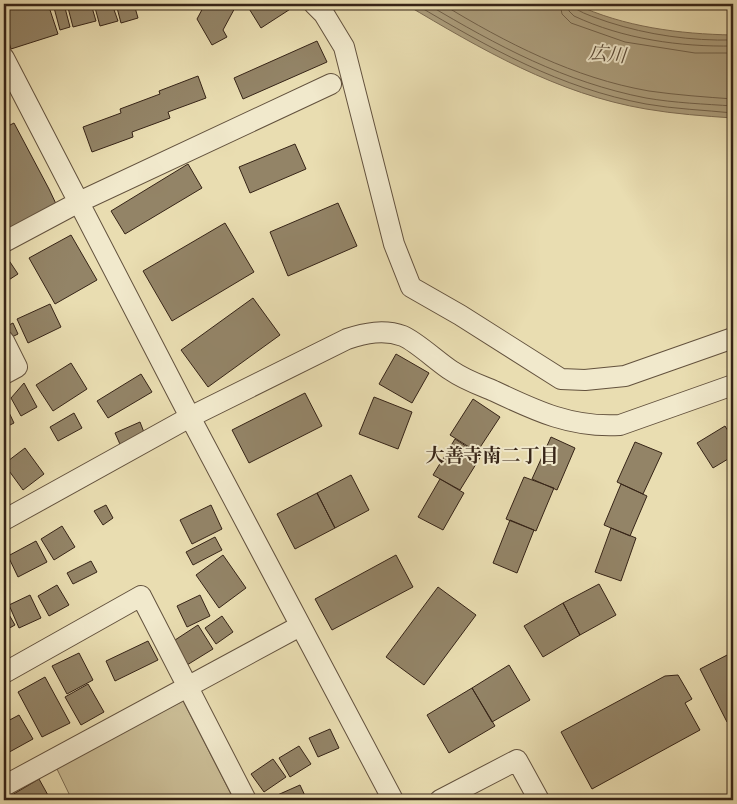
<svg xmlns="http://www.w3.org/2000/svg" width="737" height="804" font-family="'Old Standard TT','Noto Serif JP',serif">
	<rect width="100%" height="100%" fill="#e9ddb1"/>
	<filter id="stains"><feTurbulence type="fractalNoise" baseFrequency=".004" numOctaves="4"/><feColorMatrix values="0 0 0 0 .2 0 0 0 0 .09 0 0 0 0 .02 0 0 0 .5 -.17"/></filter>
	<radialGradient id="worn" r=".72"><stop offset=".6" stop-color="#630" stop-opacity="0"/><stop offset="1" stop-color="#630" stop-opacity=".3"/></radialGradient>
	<path fill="#cbbe97" stroke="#807157" d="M183 701 234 800H72L56 767Z"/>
	<path fill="#ac9e7d" stroke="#7d6d54" d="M405 4H575C624 27 679 34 733 35V118C704 116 675 114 646 109 557 94 481 49 405 4Z"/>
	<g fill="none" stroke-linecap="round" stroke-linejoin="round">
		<path stroke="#71614a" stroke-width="1" d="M415 4C489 48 560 88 646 104 674 109 704 110 733 113
			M427 4C498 46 564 82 646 98 675 103 704 104 733 106
			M442 4C506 43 574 78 649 91 677 95 705 97 733 99
			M560 4 562 14 571 23 625 42 695 53H733
			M568 4 569 11 574 16C623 39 680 47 733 46
			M574 4 576 9C586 15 597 18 608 22 648 35 691 41 733 40"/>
	</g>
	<path fill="#938467" stroke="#362417" d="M4 4H48L58 34 11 49 4 26Z
		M53 4H64L70 27 60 30Z
		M67 4H91L96 21 73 27Z
		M94 4H112L118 21 100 26Z
		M116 4H134L138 18 121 23Z
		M155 4H176V7H155Z
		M205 4H237L223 30 227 37 212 45 197 19Z
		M252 4H293L295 6 261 28 248 7Z
		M317 41 327 62 243 99 234 78Z
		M198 76 206 98 168 112 170 118 132 132 133 137 92 152 83 127 121 113 120 109 160 94 159 91Z
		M14 123 49 189 57 206 4 233V172L9 169 4 160V128Z
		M295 144 306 169 250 193 239 167Z
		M188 164 202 188 125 234 111 211Z
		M338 203 357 246 288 276 270 232Z
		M225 223 254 272 172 321 143 271Z
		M71 235 97 280 55 304 29 258Z
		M6 256 18 274 4 283V258Z
		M253 298 280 335 208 387 181 350Z
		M50 304 61 327 28 343 17 319Z
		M13 323 18 334 10 338 5 327Z
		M396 354 429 373 412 403 379 384Z
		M71 363 87 389 53 411 36 385Z
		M141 374 152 392 108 418 97 401Z
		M24 383 37 407 21 416 11 398Z
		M305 393 322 426 249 463 232 430Z
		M374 397 412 412 398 449 359 434Z
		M473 399 500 417 477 452 450 435Z
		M4 402 14 423 4 428Z
		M74 413 82 428 58 441 50 427Z
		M140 422 147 440 123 451 115 433Z
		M725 426 733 439V456L713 468 697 443Z
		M551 437 575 448 557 490 532 479Z
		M455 439 481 456 460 490 433 475Z
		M635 442 662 453 643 494 617 482Z
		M25 448 44 474 23 490 4 464Z
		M351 475 369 510 335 528 317 493Z
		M524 477 554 488 536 531 506 519Z
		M440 479 464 493 443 530 418 517Z
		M621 484 647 496 630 536 604 525Z
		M317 493 335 528 295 549 277 514Z
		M106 505 113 518 103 525 94 511Z
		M211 505 222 529 192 544 180 520Z
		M510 520 534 530 517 573 493 563Z
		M62 526 75 547 54 560 41 539Z
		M611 528 636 538 621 581 595 572Z
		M215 537 222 550 193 565 186 552Z
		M36 541 47 562 18 577 8 556Z
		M223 555 246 588 219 608 196 575Z
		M396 555 413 587 332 630 315 599Z
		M91 561 97 572 73 584 67 573Z
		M599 584 616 615 580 635 563 603Z
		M57 585 69 605 49 616 38 596Z
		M438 587 476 615 424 685 386 657Z
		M30 595 41 618 19 628 9 605Z
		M200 595 210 616 187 627 177 606Z
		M563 603 580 635 543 657 524 626Z
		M4 606 15 625 4 631Z
		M222 616 233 632 216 644 205 628Z
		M198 625 213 649 187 665 172 642Z
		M148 641 158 660 115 681 106 661Z
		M733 652V718L727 722 700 669Z
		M79 653 93 680 67 694 52 666Z
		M509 665 530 700 492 722 472 688Z
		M678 675 692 699 685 703 700 730 592 789 561 732 665 676Z
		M45 677 70 723 42 737 18 692Z
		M88 684 104 712 81 725 65 697Z
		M472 688 495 726 449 753 427 715Z
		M19 715 33 739 4 755V723Z
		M330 729 339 748 318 757 309 738Z
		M299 746 311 764 290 777 279 758Z
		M273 759 286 777 264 792 251 774Z
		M39 779 49 797 44 800H15L12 795Z
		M300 785 307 800H275L273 797Z"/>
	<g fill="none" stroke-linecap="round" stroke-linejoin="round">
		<defs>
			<path id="minor" d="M314 4 324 14 344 47 394 244 411 287 460 315 561 379 585 380 625 376 733 338
				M4 58 190 417 393 800
				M4 242 79 202 331 84
				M4 341 17 367 4 374
				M4 520 190 417 347 339C365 333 384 329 403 336 417 342 439 363 452 371 465 380 480 385 494 391 536 411 572 428 620 425L733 385
				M4 673 141 596 246 800
				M4 786 300 626
				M440 800 517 760 539 800"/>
		</defs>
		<use href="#minor" stroke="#63523e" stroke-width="22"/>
		<use href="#minor" stroke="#f1e9cc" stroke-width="20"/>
	</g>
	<g text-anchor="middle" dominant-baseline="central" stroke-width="4" stroke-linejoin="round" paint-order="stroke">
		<g font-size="19" font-style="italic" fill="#594936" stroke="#f1e9cc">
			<text transform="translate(607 56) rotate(5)">広川</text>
		</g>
		<g font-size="19" font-weight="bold" fill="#362417" stroke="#f1e9cc">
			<text x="492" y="457">大善寺南二丁目</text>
		</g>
	</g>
	<rect width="737" height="804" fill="none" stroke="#e9ddb1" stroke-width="20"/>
	<rect x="5" y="5" width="727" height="794" fill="none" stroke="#362417" stroke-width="2.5"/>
	<rect x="10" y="10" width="717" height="784" fill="none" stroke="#362417"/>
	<rect width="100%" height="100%" filter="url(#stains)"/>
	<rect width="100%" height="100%" fill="url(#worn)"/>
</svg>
